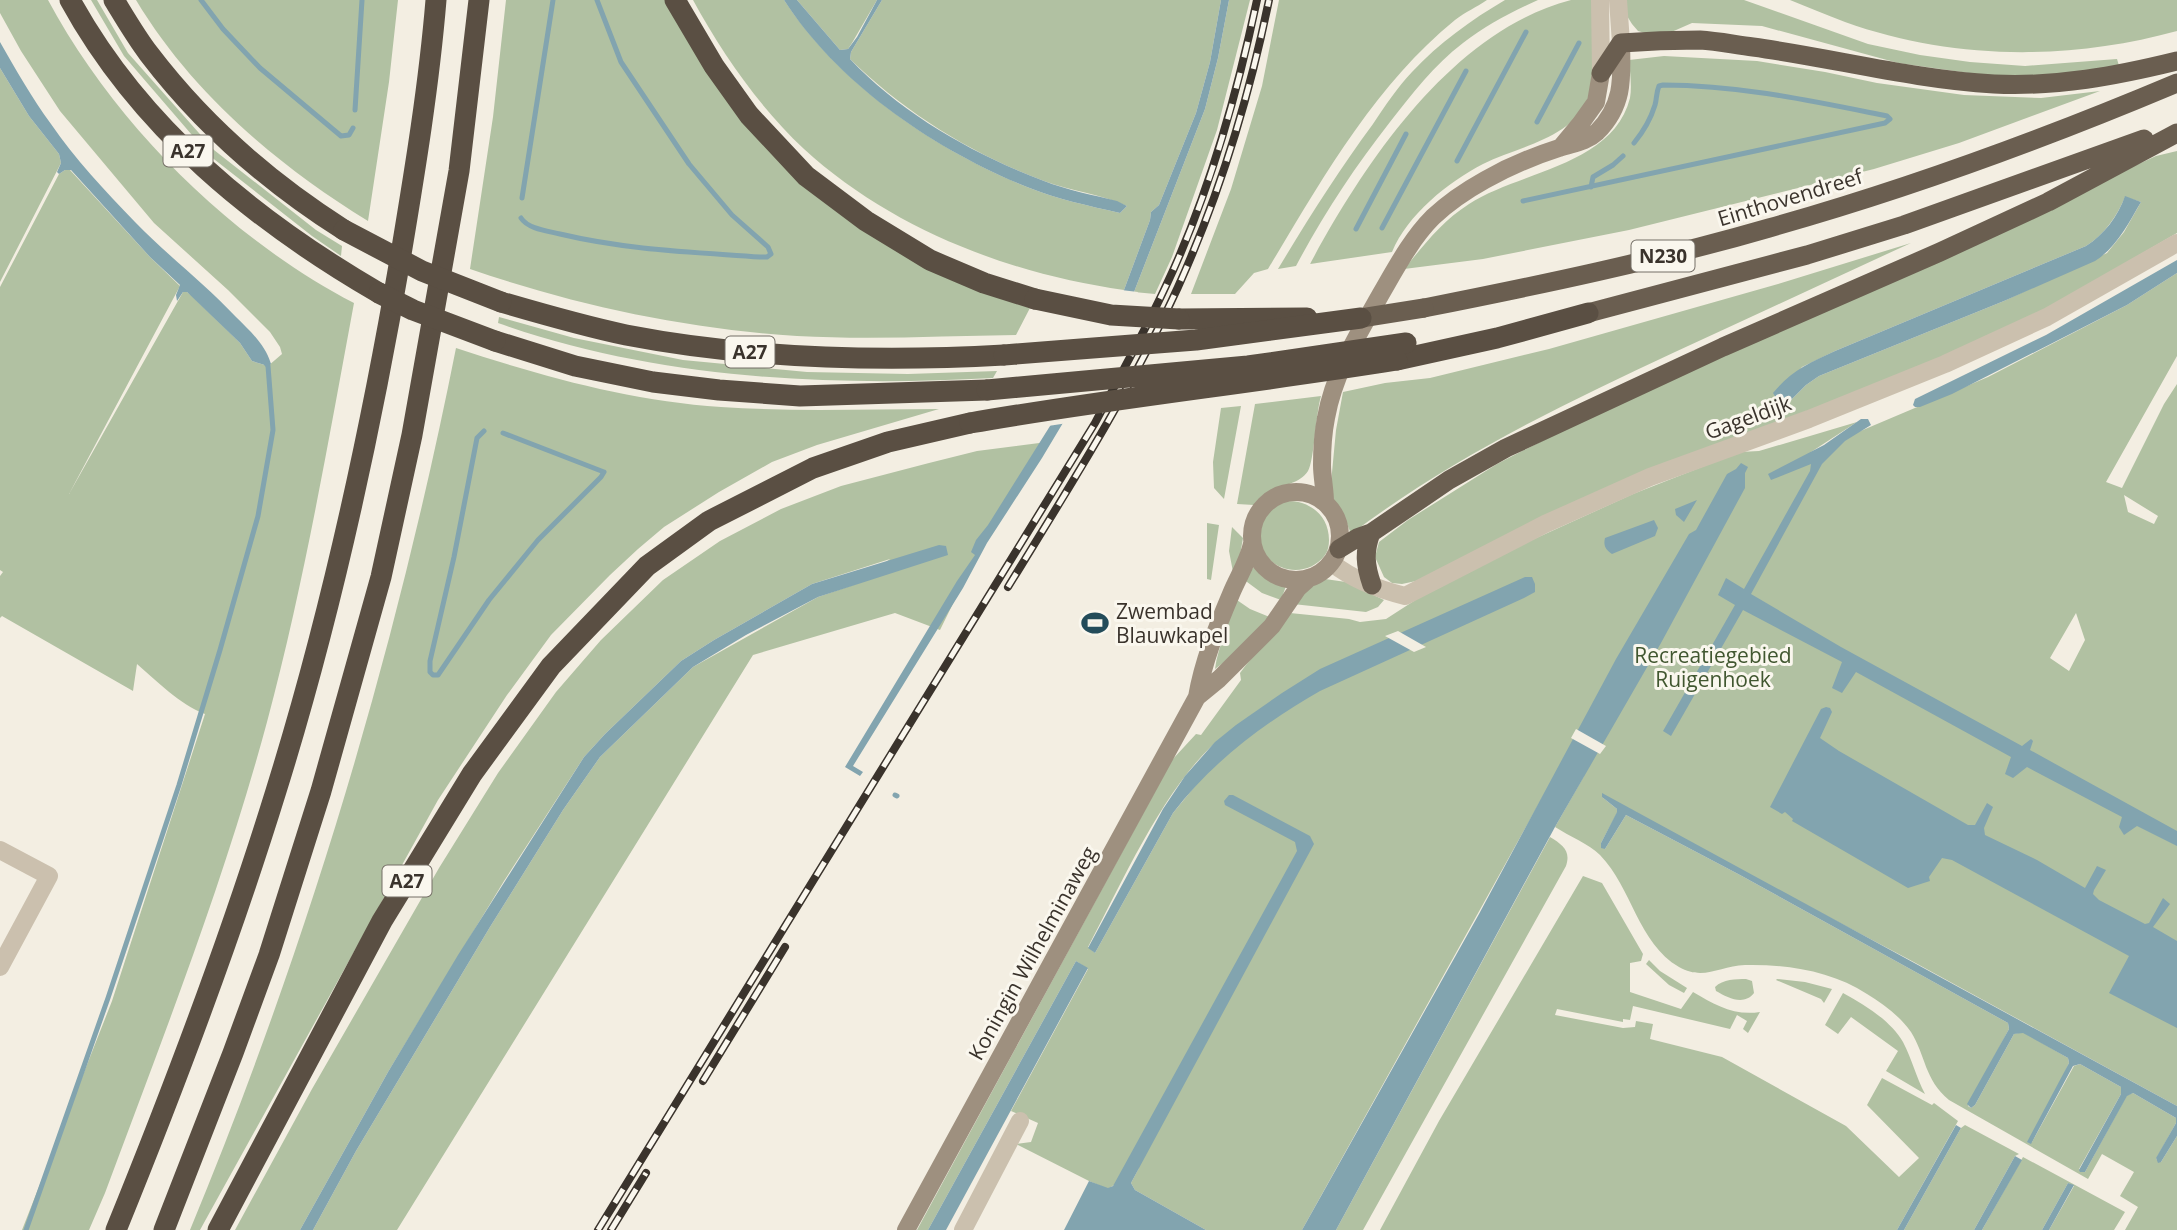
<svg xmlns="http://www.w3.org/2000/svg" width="2177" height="1230" font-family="'Open Sans',sans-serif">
	<rect width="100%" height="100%" fill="#f3eee2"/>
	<path fill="#b1c1a2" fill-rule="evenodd" d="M0 0H48C114 123 230 239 354 303 328 443 304 584 267 722 224 882 163 1037 105 1193L89 1230H22L112 1001 205 714C179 704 158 682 137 664L133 691 2 616 0 618V576L3 572 0 570V287L59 174 65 170H70L150 257 180 286 69 494 183 292H187L193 297 240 343 252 361 268 366 282 354 280 347 270 332 228 290 154 223 60 111 21 51 0 13Z
		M91 0H97L128 53 214 150 316 230 342 246 341 256 312 236 210 156 124 56Z
		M136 0H398L389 82 368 221C277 165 192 93 136 0Z
		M506 0H666L795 173 1031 306 1016 335C943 336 870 340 797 336 686 329 575 305 470 269L493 117Z
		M693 0H784C839 84 935 150 1027 187 1057 199 1089 206 1120 213L1127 206C1101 194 1071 191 1044 181 972 154 905 113 850 59L851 52 882 0H1221L1210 62 1196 113 1159 205 1151 212 1150 220 1124 290C1009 274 890 228 804 149 759 107 722 53 693 0Z
		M797 0H877L852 43 848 49 840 50Z
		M1229 0H1250L1217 130 1172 257 1155 294 1134 292 1205 109 1218 58Z
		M1279 0H1487C1477 7 1465 12 1455 20 1374 86 1321 181 1268 269L1254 273 1235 294H1191L1231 189 1262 86Z
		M1505 0H1538C1511 12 1486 25 1463 43 1434 65 1412 94 1390 122 1354 168 1323 215 1296 266L1278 269C1308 219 1339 170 1373 124 1385 106 1397 88 1412 72 1439 43 1471 20 1505 0Z
		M1571 0H1596C1595 28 1598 71 1589 96 1572 140 1520 145 1483 164 1448 182 1407 215 1392 252L1310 264C1365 162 1452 31 1571 0Z
		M1625 0H1744L1868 44 1920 55 1970 62 2025 66 2117 59 2120 69 2072 75 1990 76 1898 63 1762 26 1692 23 1667 34 1645 33 1638 31 1632 24 1627 16Z
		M1790 0H2177V31C2068 61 1951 60 1845 22 1826 15 1808 7 1790 0Z
		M1664 56 1757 61 1825 72 1877 83 1964 95 2041 98 2100 91 1959 143 1874 169 1629 230 1483 259 1404 269C1425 244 1441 222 1469 204 1519 171 1613 166 1630 98 1632 86 1630 72 1629 60Z
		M0 68 29 116 59 154 61 163 0 282Z
		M2177 151V233L2038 314 1977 343 1416 581 1402 584 1392 583 1384 577 1375 557 1379 542 1408 520 1497 464 1573 425 2156 156ZM2125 197 2141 202 2124 232 2107 253 2004 301 1819 376 1806 385 1787 404H1774L1802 367 1835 351 2086 246C2104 235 2117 216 2125 197Z
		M1911 243C1832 279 1754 316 1675 352 1561 405 1452 458 1351 534L1342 511 1333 499 1331 483 1336 430 1343 392 1385 383 1430 378 1549 349 1778 284Z
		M2177 273V356L2106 482 2122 488 2164 404 2177 384V1106L1910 960 1602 797 1617 809V813L1601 843 1605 849 1626 815 1740 875 2008 1023 2009 1029 1968 1106 1971 1108 1975 1105 2014 1034 2023 1032 2068 1058 2069 1063 2032 1142 2074 1066 2080 1064 2121 1087V1094L2079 1169 2085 1172 2127 1095 2133 1093 2176 1118V1123L2156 1159 2161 1162 2177 1136V1230H2125L2138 1207 2120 1196 2134 1172 2102 1154 2088 1179 1949 1100C1924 1079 1926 1056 1911 1032 1900 1016 1883 1004 1867 994 1832 971 1787 964 1745 965 1720 966 1703 981 1679 967 1638 943 1632 888 1600 855 1589 844 1569 836 1555 827L1584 776 1562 762 1302 1230H1206L1135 1190 1131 1183 1139 1168 1108 1189 1089 1181 1016 1144 1031 1142 1038 1123 1011 1111 1088 969 1076 961 928 1230H917L1172 760 1196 734 1201 735 1241 680 1240 673 1246 665 1290 613 1349 619 1360 622 1386 619 1417 599 1532 540 1633 494 1740 452 1759 451 1857 422 1811 452 1988 377 2127 305ZM2124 495 2158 516 2154 524 2128 512ZM2076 613 2085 640 2069 671 2050 658ZM1226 734 1196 785 1173 813 1095 953 1088 947C1122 883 1168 777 1226 734Z
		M499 317 574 338 683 360 807 372 908 374 997 371 993 378C828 387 656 379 498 323Z
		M456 348C541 376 630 401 721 407 794 412 866 409 939 409L817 445 772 462 719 492 664 527 638 549 610 575 551 635 507 695 438 800 200 1230H190C308 945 396 650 456 348Z
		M1321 396C1316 412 1314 462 1308 471 1296 489 1267 484 1254 505L1237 504 1255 404Z
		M1241 406 1224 499 1214 488 1213 462 1221 408Z
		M1047 442 975 559 940 630 895 613 753 655 397 1230H313L356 1151 490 927 563 810 600 757 693 667 818 597 856 584 890 559 812 584 714 640 681 661 605 734 584 757 504 881 388 1072 300 1230H235L312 1089 439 868 498 773 556 692 601 640 663 580 720 541 781 509 841 486 929 463 977 451Z
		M1286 501C1309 500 1329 515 1329 540 1329 545 1328 551 1325 555 1301 587 1247 564 1263 522 1268 511 1275 505 1286 501Z
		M1207 523 1219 525 1211 580 1207 579Z
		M1232 527 1243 538 1239 561 1233 572 1229 551Z
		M1254 567 1269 579 1286 586 1281 600 1262 593 1243 579Z
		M1325 579 1346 582 1384 600 1378 607 1366 612 1293 604 1312 584Z
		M1234 598 1250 609 1272 618 1248 644 1215 669C1218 645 1231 623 1234 598Z
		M1550 837C1563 845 1571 851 1566 866L1363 1230H1336Z
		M1583 876 1602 883 1643 954 1641 961 1630 963V992L1681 1009 1693 992C1715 1005 1734 1016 1760 1012L1748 1033 1743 1029 1747 1021 1737 1015 1730 1029 1633 1006 1630 1020 1623 1019V1022L1557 1009 1555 1015 1623 1028 1635 1027 1636 1021 1653 1024 1650 1039 1722 1057 1846 1126 1899 1177 1919 1158 1867 1105 1882 1078 1932 1105 1934 1103 1958 1121 1897 1230H1380L1439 1121Z
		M1649 960 1660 971 1687 988 1684 993 1669 985 1646 964Z
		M1746 979 1752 981 1754 993C1744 1006 1728 998 1716 991L1715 987C1723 979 1736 979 1746 979Z
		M1777 979 1805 982 1832 989 1824 1003 1821 999 1776 980Z
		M1843 993C1865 1005 1890 1020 1903 1042 1912 1059 1916 1077 1925 1094L1886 1071 1898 1051 1851 1017 1838 1034 1825 1025Z
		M1965 1125 2019 1154 2015 1156 1974 1230H1904L1961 1128Z
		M2023 1157 2125 1212 2114 1230H2049L2074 1186 2068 1183 2042 1230H1982Z"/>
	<path fill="#82a4af" d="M784 0H797L840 50 848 49 857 37 877 0H882L851 52 850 59C902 114 973 154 1044 181 1067 190 1093 195 1117 201L1127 206 1120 213C1089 206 1057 199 1027 187 935 150 838 84 784 0Z
		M1221 0H1229L1218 58 1205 109 1134 292 1094 371 1042 458 987 543 963 588 853 766 863 772 860 776 845 767 957 581 975 555 971 552 976 540 988 525 1087 367 1124 290 1150 220 1151 212 1159 205 1196 113 1210 62Z
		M0 42C16 70 32 98 51 124 75 159 105 191 135 222 167 255 204 283 236 317 250 331 265 344 271 364L268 366 252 361 240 343 187 292H183L177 301 176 295 180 285 150 257 71 170H65L59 174 57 172 61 163 59 154 29 116 0 68Z
		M2125 196 2141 202C2128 224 2117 247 2095 261L2004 301 1819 376 1806 385 1787 404H1783L1780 408 1773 404 1776 398 1773 393C1791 371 1809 363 1835 351L2086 246C2104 235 2118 216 2125 196Z
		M2177 260V273L2127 305 2080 329 1952 394 1920 407H1915L1913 405 1915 399 2046 335Z
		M1861 419H1868L1871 425 1845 441 1822 464 1751 594 1841 647 2022 746 2031 739 2033 741 2030 750 2177 831V846L2137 826 2124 835 2119 827 2122 817 2027 767 2013 778 2005 774 2011 757 1856 672 1842 693 1832 688 1842 662 1743 610 1671 736 1663 731 1735 605 1718 595 1726 578 1744 589 1810 471 1811 464 1771 480 1768 474 1824 445Z
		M1741 463 1748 467 1745 473V488L1661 643 1555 827 1336 1230H1302L1479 914 1616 659 1689 534 1696 530 1727 474 1736 469Z
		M1697 500 1684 522 1676 515 1675 509Z
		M1654 520 1658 528 1655 536 1612 554C1606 550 1603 546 1605 538Z
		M939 545 946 546 948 555 818 597 746 635 693 667 600 757 563 810 490 927 356 1151 313 1230H300L388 1072 458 955 584 757 605 734 681 661 714 640 812 584Z
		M1525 577H1532L1535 584V592L1524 598 1320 691C1264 723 1213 761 1173 813L1095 953 1088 948 1163 809 1185 776 1215 742 1236 725 1282 693 1320 669Z
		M1826 707 1830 708 1832 712 1820 738 1839 751 1968 825H1975L1987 803 1993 807 1984 828 1985 835 2037 860 2085 888 2097 866 2106 870 2094 890 2093 894 2099 900 2145 924 2149 923 2163 898 2170 904 2153 927 2177 941V1028L2109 993 2129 956 1952 860 1942 858 1929 877 1930 881 1908 888 1792 821 1793 819 1785 812 1782 814 1770 807 1821 709Z
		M1602 793 2177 1106V1136L2161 1162 2158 1163 2156 1158 2176 1123V1118L2133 1093 2127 1096 2085 1172H2080L2079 1170 2121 1094V1087L2080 1064 2073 1066 2032 1142 2031 1144 2027 1142 2069 1063 2068 1058 2023 1033 2014 1034 1975 1105 1971 1108 1967 1104 2009 1029 2008 1023 1740 875 1626 815 1605 849 1601 848V843L1617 812V809L1602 797Z
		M1229 795H1233L1310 836 1314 844 1131 1183 1135 1190 1206 1230H1064L1089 1181 1108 1188 1113 1186 1297 851 1295 842 1225 805 1224 801Z
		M1076 961 1088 968 946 1230H928Z
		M1956 1125 1961 1128 1904 1230H1897Z
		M2015 1156 2022 1160 1982 1230H1974Z
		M2068 1183 2074 1185 2049 1230H2042Z"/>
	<path fill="#f3eee2" d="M1121 290 1138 292 1098 373 1068 423 1048 426 1084 366Z
		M1398 631 1426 647 1414 652 1385 636Z
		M1576 729 1606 746 1600 754 1571 738Z"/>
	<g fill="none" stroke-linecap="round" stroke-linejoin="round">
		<path stroke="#82a4af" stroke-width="5" d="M201 0 223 29 260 68 341 136 349 135 353 128
			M355 110 362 0
			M1537 122 1579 43
			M1457 161 1526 32
			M1591 187 1593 177 1613 165 1623 156
			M522 198 553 0
			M1523 201 1885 123 1890 119 1887 116C1812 101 1739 85 1663 85L1659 86C1656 93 1657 98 1655 105 1651 118 1643 132 1634 143
			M521 218C528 229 548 231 560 234 627 250 692 252 760 257H767L771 254 768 247 732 215 689 164 621 62 597 0
			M1382 228 1466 71
			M1356 229 1406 134
			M484 431 477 438 454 557 430 661V672L433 675H438L489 600 538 540 601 477 604 472 503 433
			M895 795 897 796
			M26 1230 108 998 179 785 220 650 258 516 273 430 268 366 264 360"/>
		<path stroke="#cbc0ae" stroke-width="18" d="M1600 0 1601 73
			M1618 0 1621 43
			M1332 563C1352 579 1381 590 1405 596L1545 524 1650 477 1809 419 1945 364 2047 317 2177 243
			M0 850 49 876 0 967
			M963 1230 1020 1121"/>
		<path stroke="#9e907f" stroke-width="18" d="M1561 147 1581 123 1596 102 1601 73
			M1252 536a44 44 0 1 1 88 0a44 44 0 1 1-88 0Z
			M1325 502C1325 490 1322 477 1322 465 1322 450 1323 433 1326 418 1334 372 1360 331 1382 292 1397 266 1412 238 1433 217 1449 202 1467 190 1485 180 1508 167 1534 156 1559 148 1573 143 1585 143 1597 132 1624 105 1622 78 1621 43
			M1197 697 1219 679 1272 626 1298 588 1307 580
			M906 1230 1197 697C1203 662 1217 627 1231 594 1238 577 1248 562 1252 544"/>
		<path stroke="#6a5e50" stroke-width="19" d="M1601 73 1621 43C1647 41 1674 40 1700 40 1718 41 1736 45 1753 47 1833 58 1912 79 1994 84 2057 87 2116 76 2177 61
			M1424 308C1540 285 1655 261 1769 228 1908 189 2044 139 2177 83
			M1588 313 1807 255 1904 225 2144 139
			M1371 533C1364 552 1365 565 1372 585
			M1339 549 1357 538 1371 533 1449 480 1506 448 1723 347 1940 252 2048 202 2177 133"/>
		<path stroke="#5a4f43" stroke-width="21" d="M70 0C140 128 255 221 379 293
			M114 0C125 18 136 37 149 54 203 125 270 183 344 230
			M675 0 714 66 749 115 806 176 866 221 930 260 984 283 1035 299
			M501 302C542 314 583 326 626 335 750 359 878 362 1004 355
			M1179 319 1307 318
			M495 341 575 366 653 382 719 390 800 396 987 390
			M1397 360 1497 338 1588 313
			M116 1230C175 1085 230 940 276 791 331 615 370 435 401 254 415 170 429 85 436 0
			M164 1230 233 1053 269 955 321 791 381 577 412 435 459 171 479 0
			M218 1230 382 921 472 774 551 666 647 566 709 521 813 468 888 442 970 423"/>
		<defs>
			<path id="rail" d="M1008 587C1068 489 1130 392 1178 287 1219 196 1249 98 1269 0
				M703 1081 785 947
				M598 1230 1095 423C1118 379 1143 335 1164 290 1208 198 1236 99 1257 0
				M611 1230 646 1173"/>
		</defs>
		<use href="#rail" stroke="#3a332c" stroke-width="8"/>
		<use href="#rail" stroke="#faf7ee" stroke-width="5" stroke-dasharray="16" stroke-linecap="butt"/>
		<path stroke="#6a5e50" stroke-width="19" d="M1361 318 1424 308"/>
		<path stroke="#5a4f43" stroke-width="21" d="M344 230 422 271 501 302
			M379 293 413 310 495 341
			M1035 299 1111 315 1179 319
			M1004 355 1196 340 1361 318
			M987 390 1248 366 1406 343
			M970 423C1112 398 1255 383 1397 360"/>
	</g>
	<defs>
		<symbol id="stadium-bare" viewBox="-9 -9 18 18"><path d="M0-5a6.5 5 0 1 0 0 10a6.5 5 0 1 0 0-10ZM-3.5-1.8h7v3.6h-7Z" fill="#234c5a" stroke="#faf7ee" stroke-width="2.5" paint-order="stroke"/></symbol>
	</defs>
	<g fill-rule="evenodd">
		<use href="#stadium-bare" x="1076" y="604" width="38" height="38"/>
	</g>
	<g text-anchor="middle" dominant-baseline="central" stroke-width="6" stroke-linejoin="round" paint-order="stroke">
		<g fill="#faf7ee" stroke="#746e66" stroke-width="2">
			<rect x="163.5" y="135.5" width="49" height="31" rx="5"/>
			<rect x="1631.5" y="240.5" width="63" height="31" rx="5"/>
			<rect x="725.5" y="336.5" width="49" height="31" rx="5"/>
			<rect x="382.5" y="865.5" width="49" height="31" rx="5"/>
		</g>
		<g font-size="19" font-weight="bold" fill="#3a332c">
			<text x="188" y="151">A27</text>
			<text x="1663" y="256">N230</text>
			<text x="750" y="352">A27</text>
			<text x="407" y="881">A27</text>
		</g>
		<g font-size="21" fill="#3a332c" stroke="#faf7ee">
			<text transform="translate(1790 197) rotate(-17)">Einthovendreef</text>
			<text transform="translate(1748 417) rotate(-20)">Gageldijk</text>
			<text transform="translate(1032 953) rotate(-61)">Koningin Wilhelminaweg</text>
		</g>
		<g font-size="21" fill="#3a332c" stroke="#faf7ee" text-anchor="start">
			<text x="1116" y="611">Zwembad<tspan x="1116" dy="24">Blauwkapel</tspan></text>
		</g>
		<g font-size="21" fill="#415730" stroke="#faf7ee">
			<text x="1713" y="655">Recreatiegebied<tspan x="1713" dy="24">Ruigenhoek</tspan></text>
		</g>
	</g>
</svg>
